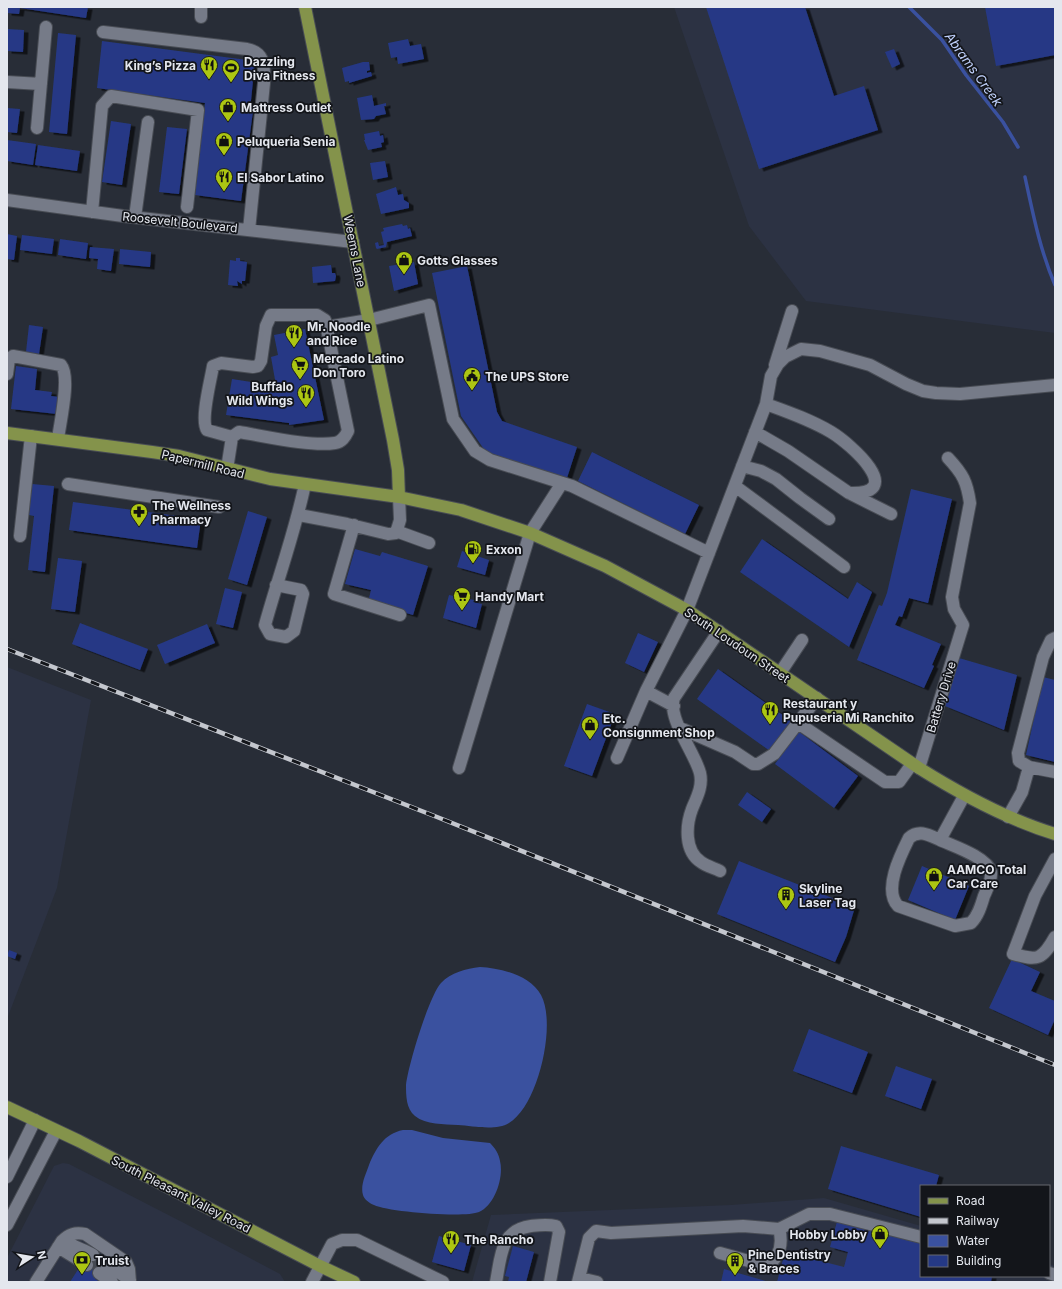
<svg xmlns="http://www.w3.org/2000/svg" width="1062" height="1289" font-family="Inter,sans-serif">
	<defs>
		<filter id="shadow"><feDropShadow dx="4.5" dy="2.5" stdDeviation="0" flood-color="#0009"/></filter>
	</defs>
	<rect width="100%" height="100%" fill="#282d37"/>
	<path fill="#2c3243" d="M674 7H1055V333L806 301 749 226Z
		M7 667 91 700 57 888 7 1019Z
		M63 1163 69 1164 184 1223 280 1274 285 1282H7V1258L54 1166Z
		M824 1198 921 1226V1276H1049V1264L1055 1266V1282H472L491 1215 731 1205Z"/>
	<path fill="#3a519f" d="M480 967C500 968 530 975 541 995 557 1024 538 1106 509 1123 496 1131 473 1126 458 1125 444 1124 426 1125 415 1116 406 1109 406 1095 406 1085 408 1066 429 996 441 983 451 972 466 969 480 967Z
		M403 1130H412L443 1138 490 1143C495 1148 499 1154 500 1161 504 1177 495 1205 479 1212 465 1218 388 1212 374 1205 369 1203 364 1199 363 1195 360 1185 366 1174 369 1165 376 1148 384 1134 403 1130Z"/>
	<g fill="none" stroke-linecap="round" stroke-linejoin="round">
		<path stroke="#3a519f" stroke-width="3.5" d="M909 7 942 40 966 75 1003 122 1018 147
			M1025 177C1033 214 1040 250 1055 285"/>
	</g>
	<path fill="#253985" filter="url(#shadow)" d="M7 7H88L86 18 20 8 19 14 7 13Z
		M706 7H805L834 96 864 86 878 130 759 169Z
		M985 7H1055V55L996 66Z
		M7 29 24 30 23 52 7 51Z
		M58 33 76 35 67 134 49 132Z
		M408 39 410 46 421 44 424 59 398 64 397 57 391 58 388 43Z
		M102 41 255 61 250 110 253 111 241 201 195 195 205 103 97 88Z
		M894 49 900 64 892 68 885 52Z
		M363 62H369L370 70 367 71V73L371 72 372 76 349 83V81L345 82 342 68Z
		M372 95 374 106 386 103V106H384L386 114 376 116 374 119 361 120 357 98Z
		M7 108 20 109 17 133 7 132Z
		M111 121 131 124 122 185 102 182Z
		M167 127 187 129 179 194 159 192Z
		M379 131 380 136 383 135 384 142 381 143 382 147 368 150 364 140H365L364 134Z
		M7 140 36 144 33 165 7 161Z
		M38 145 80 151 77 171 35 165Z
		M385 161 388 177 373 180 370 163Z
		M396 187 398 195 403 194 404 200 409 203V208L381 214 376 194Z
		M402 224 403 226 407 225 408 229 410 228 412 236 387 242 386 247 377 249 376 248 375 243 378 242 379 246 384 245 381 232 384 231 383 228Z
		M7 234 17 236 14 260 7 259Z
		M22 235 54 239 52 254 20 250Z
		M60 239 88 243 86 259 58 255Z
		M90 247 114 249 111 271 97 269 98 259 89 258Z
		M120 249 151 252 150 267 119 264Z
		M236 258H240V261L247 262 245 281H242V284L237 281 238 286 228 285 230 260 236 261Z
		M414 262 418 284 394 291 389 266Z
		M331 265 332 273H335L336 276 335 281 313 283 312 267Z
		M467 266 497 412 502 421 577 447 566 481 488 455 461 416 432 273Z
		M29 325 43 327 39 354 26 352Z
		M305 329 324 420 289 425V423L226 415 232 379 271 385 270 392 282 393V391H277L271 357 278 355 274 335Z
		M16 366 37 369 35 390 52 392 51 396 59 397 57 414 11 409Z
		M592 452 699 505 685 534 578 481Z
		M32 484 54 486 45 572 28 570 34 516 29 515Z
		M911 489 952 499 928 603 909 598 902 617 899 616 895 625 941 644 932 665 934 666 924 688 857 660 879 605 882 606 887 593Z
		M73 502 201 519 197 548 69 530Z
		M248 511 267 517 247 585 228 579Z
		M762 539 848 599 857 582 872 592 849 647 740 572Z
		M355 549 380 556 382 552 428 566 413 615 368 602 371 590 345 584Z
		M462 551 489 560 485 575 457 567Z
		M58 558 82 561 75 612 51 609Z
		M225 588 242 592 233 628 216 624Z
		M449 595 474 600 473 602 482 604 476 628 443 618Z
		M80 623 148 649 140 670 72 644Z
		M207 624 215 643 165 664 157 645Z
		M638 633 658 642 644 672 625 663Z
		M959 658 1017 675 1004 730 945 706Z
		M718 669 791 721 770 751 697 699Z
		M1043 677 1055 680V762L1026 755Z
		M587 704 615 714 592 776 564 766Z
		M798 731 858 776 834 808 775 764Z
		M747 792 771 809 762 822 738 805Z
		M739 861 855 907 846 937 835 962 717 914Z
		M922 866 969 886 955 920 908 900Z
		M9 950 17 953 15 959 7 956Z
		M1012 959 1040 972 1031 991 1055 1001V1019L1048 1035 989 1008Z
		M809 1029 868 1052 852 1093 793 1071Z
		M896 1066 932 1079 921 1109 885 1096Z
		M841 1146 939 1175 936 1186H921V1217L828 1189Z
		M838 1218 921 1240V1276H992L991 1282H777L785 1252 844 1267 848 1252 830 1247Z
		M439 1236 471 1245 464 1271 432 1262Z
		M513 1246 534 1252 526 1282H508L509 1277 505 1276Z
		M94 1253 107 1261 95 1279 101 1282H70L79 1268 83 1271Z
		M724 1269 769 1282H721Z"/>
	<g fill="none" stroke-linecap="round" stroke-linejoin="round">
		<path stroke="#444952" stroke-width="12" stroke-dasharray="12 6" stroke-linecap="butt" d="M90 1261 102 1268"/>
		<defs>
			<path id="minor" d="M201 7V17
				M103 32 247 49C266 53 264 67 264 83L249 230
				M7 82 41 84
				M37 128 46 27
				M7 200 123 216 353 242
				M92 212 102 106 111 96 198 110 187 207
				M135 217 148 122
				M327 327 369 320 429 305 453 419 475 451 490 460 572 486 709 553
				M775 365 792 311
				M7 374 9 359 13 356 61 365C71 377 60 422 58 439
				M766 404C788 412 811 420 831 432 851 444 908 495 849 493
				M755 432 788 451 849 493 891 514
				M742 466 761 471 776 479 800 498 829 519
				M227 469 232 437 239 432C264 436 311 447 335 443 342 442 345 437 348 431L326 324 325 320 317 315H271L266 326 261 361 258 366 253 367 221 363 213 366C211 379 200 420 207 430L232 437
				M68 484 219 507
				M735 486 844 567
				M299 515 347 524 388 534 396 533 400 520 399 497
				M354 525 334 594 400 615
				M396 531 429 543
				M20 536 31 436
				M276 585 301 590 303 594 294 631 286 637 270 634 265 625C278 578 295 532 305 484
				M719 631 674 698C667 718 695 753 700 773 703 786 697 797 692 809 686 825 684 851 701 862 706 866 714 868 720 871
				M1055 638 1051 640 1043 657 1018 753 1019 761 1029 767 1055 772
				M780 673 802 640
				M646 691 674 706
				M798 723 885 782H899L912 764
				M680 728 735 752 753 764H758L774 754 817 698
				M617 758 646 691 687 610 766 404 771 376 778 364 785 357 801 349 820 351 870 365 906 384 923 391 936 393 960 394 1055 385
				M459 768 530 533 562 483
				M919 768 963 625 954 609 952 597 970 503C967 482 963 474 948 458
				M1008 817 1022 792 1029 767
				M940 840C953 846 987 857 991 872 992 880 987 889 984 896 981 906 978 916 971 923L955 926 898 906C883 890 900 856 909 838 919 829 929 835 940 840L964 796
				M1055 859 1035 896 1013 954C1038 961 1042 960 1055 937
				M7 1177 35 1120
				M7 1225 56 1131
				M779 1229 809 1214H830L921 1237
				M64 1240C73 1247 83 1249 93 1255
				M58 1247 87 1265
				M105 1263 130 1280
				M99 1273 112 1282
				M1049 1273 1055 1275
				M580 1278 597 1282
				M36 1282 62 1241C69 1234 75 1232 85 1234L126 1262 129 1269 130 1282
				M312 1282 332 1244 342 1240H357L443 1282
				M496 1282C501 1257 500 1230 531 1226 540 1225 547 1224 556 1226L559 1232 550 1282
				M578 1282 589 1238 596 1231 611 1233 743 1226 779 1229C783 1243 780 1257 767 1266L720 1253"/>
			<path id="major" d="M305 7 393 440 398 470 399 497
				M7 433 152 452 179 456 270 479 399 497 461 510 530 533 605 566 687 610 919 768C962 795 1006 819 1055 834
				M7 1107 79 1141 320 1266 354 1282"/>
		</defs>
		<use href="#minor" stroke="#484c54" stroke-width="14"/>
		<use href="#major" stroke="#484c54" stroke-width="14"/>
		<use href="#minor" stroke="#767b88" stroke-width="12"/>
		<use href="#major" stroke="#84934b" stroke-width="12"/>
		<defs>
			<path id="rail" d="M7 649 437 817 1055 1065"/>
		</defs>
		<use href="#rail" stroke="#c4c7ce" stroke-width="4.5"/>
		<use href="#rail" stroke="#13151a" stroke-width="3" stroke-dasharray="9" stroke-linecap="butt"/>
	</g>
	<defs>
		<symbol id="restaurant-pin" viewBox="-11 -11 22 30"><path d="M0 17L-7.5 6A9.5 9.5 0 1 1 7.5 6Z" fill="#acc612" stroke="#13151a"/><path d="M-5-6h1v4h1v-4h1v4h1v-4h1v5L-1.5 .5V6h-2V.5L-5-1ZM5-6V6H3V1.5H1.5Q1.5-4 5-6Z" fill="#111"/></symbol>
		<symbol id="stadium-pin" viewBox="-11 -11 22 30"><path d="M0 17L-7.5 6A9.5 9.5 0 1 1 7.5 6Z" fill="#acc612" stroke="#13151a"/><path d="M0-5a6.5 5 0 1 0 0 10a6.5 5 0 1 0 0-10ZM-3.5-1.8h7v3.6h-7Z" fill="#111"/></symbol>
		<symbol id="shop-pin" viewBox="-11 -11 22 30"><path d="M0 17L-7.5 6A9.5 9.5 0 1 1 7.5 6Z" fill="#acc612" stroke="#13151a"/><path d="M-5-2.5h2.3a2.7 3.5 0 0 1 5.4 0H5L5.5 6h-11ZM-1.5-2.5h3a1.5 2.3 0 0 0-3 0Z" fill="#111"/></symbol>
		<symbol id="supermarket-pin" viewBox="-11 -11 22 30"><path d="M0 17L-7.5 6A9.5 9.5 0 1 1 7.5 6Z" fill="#acc612" stroke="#13151a"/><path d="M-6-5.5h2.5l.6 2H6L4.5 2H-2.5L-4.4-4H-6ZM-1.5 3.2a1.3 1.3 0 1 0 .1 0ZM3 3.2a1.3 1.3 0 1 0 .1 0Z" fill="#111"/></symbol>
		<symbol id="civic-pin" viewBox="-11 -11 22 30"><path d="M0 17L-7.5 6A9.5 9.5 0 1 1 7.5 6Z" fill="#acc612" stroke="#13151a"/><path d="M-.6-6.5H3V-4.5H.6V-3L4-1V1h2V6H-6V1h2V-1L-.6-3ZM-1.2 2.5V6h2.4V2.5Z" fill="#111"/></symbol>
		<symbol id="pharmacy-pin" viewBox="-11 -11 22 30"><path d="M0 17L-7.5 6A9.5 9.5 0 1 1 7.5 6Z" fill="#acc612" stroke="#13151a"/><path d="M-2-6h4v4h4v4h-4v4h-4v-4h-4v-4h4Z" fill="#111"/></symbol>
		<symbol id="fuel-pin" viewBox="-11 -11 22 30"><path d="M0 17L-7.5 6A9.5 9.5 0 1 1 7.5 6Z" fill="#acc612" stroke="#13151a"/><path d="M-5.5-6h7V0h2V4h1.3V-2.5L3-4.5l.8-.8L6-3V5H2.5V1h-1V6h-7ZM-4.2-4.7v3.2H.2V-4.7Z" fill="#111"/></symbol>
		<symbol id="building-pin" viewBox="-11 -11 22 30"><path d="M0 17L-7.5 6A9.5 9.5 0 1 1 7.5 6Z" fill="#acc612" stroke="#13151a"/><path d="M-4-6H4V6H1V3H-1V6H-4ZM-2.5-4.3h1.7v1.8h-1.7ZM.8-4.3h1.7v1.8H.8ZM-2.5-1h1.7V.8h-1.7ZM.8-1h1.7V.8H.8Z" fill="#111"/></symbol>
		<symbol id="bank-pin" viewBox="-11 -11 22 30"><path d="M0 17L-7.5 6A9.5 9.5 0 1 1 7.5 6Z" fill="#acc612" stroke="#13151a"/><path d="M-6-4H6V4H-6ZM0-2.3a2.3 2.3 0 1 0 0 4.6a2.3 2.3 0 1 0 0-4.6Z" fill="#111"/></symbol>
	</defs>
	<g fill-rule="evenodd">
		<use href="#restaurant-pin" x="199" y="55" width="20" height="27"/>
		<use href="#stadium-pin" x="221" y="58" width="20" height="27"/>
		<use href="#shop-pin" x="218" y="97" width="20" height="27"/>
		<use href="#shop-pin" x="214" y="131" width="20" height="27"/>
		<use href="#restaurant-pin" x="214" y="167" width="20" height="27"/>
		<use href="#shop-pin" x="394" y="250" width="20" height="27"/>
		<use href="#restaurant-pin" x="284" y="323" width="20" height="27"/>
		<use href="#supermarket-pin" x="290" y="355" width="20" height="27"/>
		<use href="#civic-pin" x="462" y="366" width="20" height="27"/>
		<use href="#restaurant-pin" x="296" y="383" width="20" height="27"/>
		<use href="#pharmacy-pin" x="129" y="502" width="20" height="27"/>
		<use href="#fuel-pin" x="463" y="539" width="20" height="27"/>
		<use href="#supermarket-pin" x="452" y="586" width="20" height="27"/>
		<use href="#restaurant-pin" x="760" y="700" width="20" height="27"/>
		<use href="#shop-pin" x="580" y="715" width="20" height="27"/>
		<use href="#shop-pin" x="924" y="866" width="20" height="27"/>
		<use href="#building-pin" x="776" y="885" width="20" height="27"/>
		<use href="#shop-pin" x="870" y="1224" width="20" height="27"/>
		<use href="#restaurant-pin" x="441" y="1229" width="20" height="27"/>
		<use href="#bank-pin" x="72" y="1250" width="20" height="27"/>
		<use href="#building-pin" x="725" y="1251" width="20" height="27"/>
	</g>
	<g text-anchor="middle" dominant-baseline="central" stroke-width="3.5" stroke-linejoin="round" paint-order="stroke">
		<g font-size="12" font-weight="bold" fill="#e4e7ee" stroke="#13151a" text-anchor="start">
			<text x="244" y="61">Dazzling<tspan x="244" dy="14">Diva Fitness</tspan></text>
			<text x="196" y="65" text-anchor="end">King’s Pizza</text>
			<text x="241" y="107">Mattress Outlet</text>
			<text x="237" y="141">Peluqueria Senia</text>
			<text x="237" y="177">El Sabor Latino</text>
			<text x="417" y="260">Gotts Glasses</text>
			<text x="307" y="326">Mr. Noodle<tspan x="307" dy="14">and Rice</tspan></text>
			<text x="313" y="358">Mercado Latino<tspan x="313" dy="14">Don Toro</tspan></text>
			<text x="485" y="376">The UPS Store</text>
			<text x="293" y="386" text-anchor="end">Buffalo<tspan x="293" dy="14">Wild Wings</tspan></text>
			<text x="152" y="505">The Wellness<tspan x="152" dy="14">Pharmacy</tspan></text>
			<text x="486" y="549">Exxon</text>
			<text x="475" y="596">Handy Mart</text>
			<text x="783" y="703">Restaurant y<tspan x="783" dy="14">Pupuseria Mi Ranchito</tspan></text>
			<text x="603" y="718">Etc.<tspan x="603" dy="14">Consignment Shop</tspan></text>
			<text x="947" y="869">AAMCO Total<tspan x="947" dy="14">Car Care</tspan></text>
			<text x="799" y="888">Skyline<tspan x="799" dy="14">Laser Tag</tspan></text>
			<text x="867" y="1234" text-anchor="end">Hobby Lobby</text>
			<text x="464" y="1239">The Rancho</text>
			<text x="748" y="1254">Pine Dentistry<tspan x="748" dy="14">&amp; Braces</tspan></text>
			<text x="95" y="1260">Truist</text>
		</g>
		<g font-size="12" fill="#e4e7ee" stroke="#13151a">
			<text transform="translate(180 222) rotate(6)">Roosevelt Boulevard</text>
			<text transform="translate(355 251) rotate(79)">Weems Lane</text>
			<text transform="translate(203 464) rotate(14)">Papermill Road</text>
			<text transform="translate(737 645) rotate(34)">South Loudoun Street</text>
			<text transform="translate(941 697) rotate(-73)">Battery Drive</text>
			<text transform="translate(181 1194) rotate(27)">South Pleasant Valley Road</text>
		</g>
		<g font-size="13" font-style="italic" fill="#becffa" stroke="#13151a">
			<text transform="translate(974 69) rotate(54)">Abrams Creek</text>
		</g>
	</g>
	<rect width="1062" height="1289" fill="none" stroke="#e4e7ee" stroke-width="16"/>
	<rect x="920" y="1185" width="130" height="92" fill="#13151a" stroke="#67696f"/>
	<rect x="928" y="1198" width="20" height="6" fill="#84934b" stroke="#67696f"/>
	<text x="956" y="1205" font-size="12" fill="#e4e7ee">Road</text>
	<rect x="928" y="1218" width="20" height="6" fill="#c4c7ce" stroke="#67696f"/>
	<text x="956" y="1225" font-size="12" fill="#e4e7ee">Railway</text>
	<rect x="928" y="1235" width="20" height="12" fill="#3a519f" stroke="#67696f"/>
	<text x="956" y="1245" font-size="12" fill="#e4e7ee">Water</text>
	<rect x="928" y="1255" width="20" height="12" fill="#253985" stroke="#67696f"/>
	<text x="956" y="1265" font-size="12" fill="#e4e7ee">Building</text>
	<g transform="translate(32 1257) rotate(78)" stroke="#13151a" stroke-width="3" paint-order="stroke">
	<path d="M0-3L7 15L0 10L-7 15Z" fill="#e4e7ee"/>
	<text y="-6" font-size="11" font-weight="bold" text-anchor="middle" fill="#e4e7ee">N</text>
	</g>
</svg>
